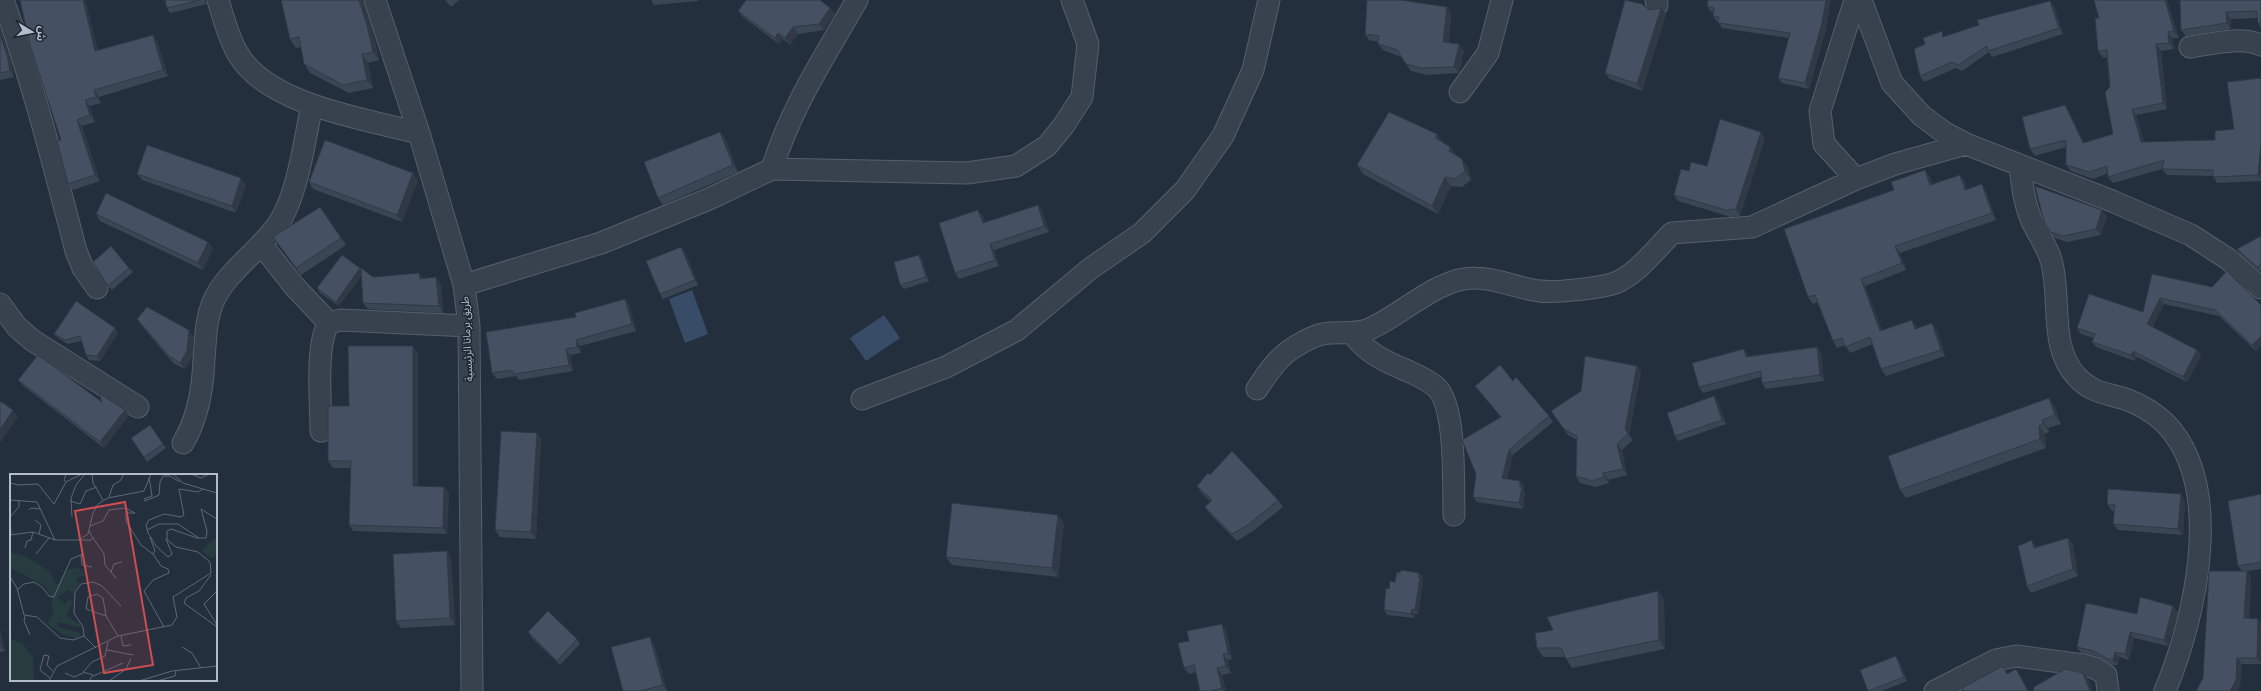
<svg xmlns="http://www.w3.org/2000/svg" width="2261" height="691" font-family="'Source Sans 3','Noto Sans Arabic',sans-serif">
	<rect width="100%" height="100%" fill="#242f3e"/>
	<path fill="#394c67" d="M692 290 708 334 685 343 669 299Z
		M884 315 900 338 866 361 850 338Z"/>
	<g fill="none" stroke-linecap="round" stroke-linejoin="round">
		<defs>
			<path id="minor" d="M3 0C33 82 54 167 76 251L83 268 97 288
				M218 0C223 17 229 39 238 54 268 105 365 119 419 133
				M375 0 419 133 464 285 469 326 472 691
				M1656 0 1657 5
				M1855 0 1820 111 1824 144 1856 179 1895 164 1966 144
				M1861 0 1892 83 1922 116 1945 133 1966 144 2112 201 2191 235 2228 259 2261 288
				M2190 47C2212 44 2240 36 2261 45
				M1460 92 1488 53 1502 0
				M2020 166C2022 184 2024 202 2031 219 2037 233 2047 246 2051 260 2062 297 2048 347 2077 377 2093 394 2108 393 2128 400 2141 405 2154 413 2164 422 2227 485 2195 619 2165 691
				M772 169C790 109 826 54 857 0
				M261 244 294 286 329 323
				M464 285 601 243 709 199 772 169 967 173 1016 166 1047 146 1064 125 1082 97 1088 44 1072 0
				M0 304 17 327 32 340 138 407
				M1353 334C1367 354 1387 362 1410 372 1419 376 1429 381 1436 387 1457 406 1453 487 1454 515
				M1257 389C1267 374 1276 360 1290 350 1299 344 1312 336 1323 334 1338 331 1352 335 1367 330 1400 317 1438 277 1475 278 1497 278 1519 289 1540 291 1555 293 1602 288 1615 283 1637 274 1655 250 1672 233L1752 227 1856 179
				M862 399 946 367 1017 330 1091 268 1142 233 1185 190 1223 136 1253 70 1269 0
				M321 431C321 403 315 344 329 323L340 320 469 326
				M183 443C198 418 203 388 204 359 206 339 205 321 213 302 225 274 254 255 273 231 297 203 304 142 312 105
				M1935 691 1996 660 2016 656 2083 665 2095 668 2106 675 2108 691"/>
		</defs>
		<use href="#minor" stroke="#565f6c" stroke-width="23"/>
		<use href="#minor" stroke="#38414e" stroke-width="21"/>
	</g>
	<path fill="#3b4654" d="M20 0H85L98 51 157 41 168 76 99 97 101 103 90 106 95 122 82 126 100 181 73 190 68 184 61 140Z
		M165 0H207V4L170 13 167 8Z
		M281 0H364V4L373 33 379 60 368 63 373 88 349 93 310 73 304 64 301 47 296 48 290 39Z
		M445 0H459L451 7Z
		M651 0H698V1L654 5Z
		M2167 0 2179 38H2172L2174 49 2161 51 2167 109 2136 115 2144 142 2215 140 2234 129 2261 78V181L2217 183 2213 176 2167 175 2162 169 2113 183 2108 177V173L2093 179 2071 171 2066 165V147L2035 156 2030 149 2069 111 2084 143 2113 134 2107 57 2103 58 2098 51 2099 18Z
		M2180 0H2261V28L2258 23V18L2231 19V29L2186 36 2181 30Z
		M1707 6 1826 29 1809 89 1782 83 1778 78 1789 38 1722 28 1719 22H1717L1713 16V12H1711Z
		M2054 6 2063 34 1992 57 1989 52 1962 71 1956 68 1924 82 1920 76 1945 36Z
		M1447 7 1451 13 1449 43 1459 44 1464 51 1459 73 1427 75 1411 71 1401 57 1383 50 1378 44 1379 42 1369 40 1365 34Z
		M830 8 835 14 824 30 798 34 790 45 783 39 779 44 743 17 738 11Z
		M1661 8 1666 14 1642 91 1610 79 1605 73 1649 10Z
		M0 29 11 62 14 77 0 80Z
		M720 132 725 138 738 172 663 205 658 198Z
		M1765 138 1740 216 1731 217 1678 201 1674 195 1689 171 1707 166Z
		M1443 142 1450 147 1456 155 1468 167 1471 180 1462 187 1451 186 1438 214 1363 174 1357 165Z
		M1925 170 1930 177 1932 184 1960 175 1965 181 1967 189 1986 191 1996 220 1900 253 1906 270 1865 286 1882 330 1917 327V328L1937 330 1945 356 1886 376 1881 369 1873 344 1850 353 1845 345 1837 348 1833 341 1817 302 1813 304 1808 297 1894 190Z
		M137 174 246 185 236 213 142 180Z
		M418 180 402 222 313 189 309 182Z
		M1038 205 1042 211 1049 232 994 250 999 266 959 279 955 273 983 216 985 223Z
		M325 213 346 245 301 275 273 237Z
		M96 214 213 248 203 270 100 221Z
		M2107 216 2101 235 2067 242 2055 238 2050 232Z
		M2261 236V271H2260L2240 254 2237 249Z
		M685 251 698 285 663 299 660 294Z
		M922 259 929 281 904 289 900 285Z
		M129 268 133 272 112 290 108 286Z
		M360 268 373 277 423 278 441 284 443 313 368 309 363 303 361 276 339 306 320 293 317 288Z
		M2152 274 2261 305V346L2256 351 2219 316 2164 304 2152 327 2197 350 2201 356 2187 382 2137 357 2135 361 2096 347 2092 342 2094 338 2081 334 2077 328 2143 312Z
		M625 299 629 305 636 331 580 346 581 353 570 355 573 371 519 380 516 376 497 379 492 373 576 317Z
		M137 319 194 337 192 358 185 369 173 363 141 325Z
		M115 328 118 333 100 361 89 360 86 355 81 341 68 344 58 338 54 334Z
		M1817 347 1821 353 1824 381 1766 389 1762 383 1761 377 1703 393 1699 387 1748 355V356Z
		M418 352V486L444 487 449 493 447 534 353 531 349 525 351 468H333L328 461 349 406Z
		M1637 366 1641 372 1629 435 1633 440 1622 450 1627 475 1608 480 1609 483 1596 487 1580 483 1576 476 1577 440 1568 435 1551 411Z
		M18 380 102 402 129 415 104 448 22 385Z
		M1513 381 1549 416 1553 422 1513 455 1507 479 1520 481 1524 486V490L1525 492 1523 509 1477 502 1473 497 1501 417 1475 386Z
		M1714 396 1717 400 1726 424 1678 441 1675 436Z
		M2055 407 2061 424 2048 428 2049 432 2045 434 2046 448 1906 498 1900 490Z
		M150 425 166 448 147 462 131 438Z
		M541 439 536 539 500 537 495 530Z
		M1210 475 1278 500 1283 507 1253 531 1237 541 1210 514 1205 507 1211 502 1201 492 1197 486Z
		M2261 494V569L2247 571 2251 577 2249 618 2258 619 2261 623V664H2242L2240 686 2203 678 2242 571 2238 566Z
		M2185 501 2183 535 2118 530 2113 524 2114 511H2112L2107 504Z
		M1058 515 1064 523 1058 577 952 565 946 557Z
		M2068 538 2073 544 2078 576 2031 593 2027 586 2037 547Z
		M451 558 455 625 401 628 396 621Z
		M1400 573H1419L1423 577 1422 580 1423 583 1418 614H1415L1414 618 1387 615 1384 610 1389 589 1395 582Z
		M1658 591 1664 600 1665 649 1572 668 1565 657H1543L1537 648 1553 630Z
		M2178 612 2168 646 2134 638 2129 660 2119 657 2118 665H2112L2098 656 2081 653 2077 647 2137 614Z
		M1222 624 1226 630 1232 659 1228 660 1231 673 1222 675 1226 691H1200L1196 672 1189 674 1184 668 1189 641Z
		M0 629 5 651 0 652Z
		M528 632 577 639 580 644 560 665 531 637Z
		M654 644 667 691H623Z
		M1896 656 1899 661 1907 681 1882 691H1868L1860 670Z"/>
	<path fill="#303945" d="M83 0H85L100 58 95 51Z
		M204 0H207V4Z
		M359 0H364V4L373 33 379 60 373 52Z
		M1826 0H1831L1826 29 1809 89 1805 83Z
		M2165 0H2167L2179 38 2174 31Z
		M2050 1 2054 6 2063 34 2059 28Z
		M1447 7 1451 13 1448 49 1443 42Z
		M830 8 835 14 824 30 819 24Z
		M1661 8 1666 14 1642 91 1637 84Z
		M2226 12 2231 19V29L2227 23Z
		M793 27 798 34 790 45 785 38Z
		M0 29 11 62 14 77 10 71 0 35Z
		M2168 32 2172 38 2174 49 2169 43Z
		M778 33 783 39 779 44 775 38Z
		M153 35 157 41 168 76 163 70Z
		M1459 44 1464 51 1459 73 1454 67Z
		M2156 44 2161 51 2167 109 2163 103Z
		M362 54 368 63 373 88 367 80Z
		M94 90 99 97 101 103 96 97Z
		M85 100 90 106 95 122 90 115Z
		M2065 105 2069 111 2088 150 2083 143Z
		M2132 109 2136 115 2146 148 2141 142Z
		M77 120 82 126 100 181 95 175Z
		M720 132 725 138 738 172 733 165Z
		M1761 132 1765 138 1740 216 1736 209Z
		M1437 134 1443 142 1436 138Z
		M2261 143V179L2258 175Z
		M1450 147 1456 156 1449 151Z
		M1462 159 1468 167 1471 180 1465 171Z
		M1925 170 1930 177 1935 192 1930 185Z
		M413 173 418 180 402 222 397 215Z
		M1960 175 1965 181 1970 197 1965 190Z
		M1445 177 1451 186 1438 214 1432 206Z
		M241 178 246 185 236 213 232 206Z
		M1982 184 1986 191 1996 220 1992 213Z
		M1038 205 1042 211 1049 232 1044 226Z
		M978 210 983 216 987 229 983 223Z
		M2102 210 2107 216 2101 235 2096 229Z
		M208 242 213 248 203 270 198 263Z
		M990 244 994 250 999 266 995 260Z
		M1895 246 1900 253 1906 270 1902 263Z
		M681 247 685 251 698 285 695 280Z
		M919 255 922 259 929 281 926 277Z
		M360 268 363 273 339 306 336 302Z
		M419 273 424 280 420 279Z
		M436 277 441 284 443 313 439 306Z
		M1861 279 1865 286 1885 338 1880 331Z
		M2160 298 2164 304 2151 330 2147 324Z
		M625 299 629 305 636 331 632 324Z
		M1912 320 1917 327 1920 336 1915 329Z
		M1932 323 1937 330 1945 356 1941 350Z
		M115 328 118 333 100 361 97 356Z
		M189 330 194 337 192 358 185 369 180 363Z
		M2261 336V346L2256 351 2252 345Z
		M576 340 580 346 581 353 577 347Z
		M413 346 418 352V492L413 486Z
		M1817 347 1821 353 1824 381 1820 375Z
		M566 349 570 355 573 371 569 365Z
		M1744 349 1748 355 1750 362 1746 357Z
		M2197 350 2201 356 2187 382 2183 377Z
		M2133 351 2137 357 2135 361 2131 355Z
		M1637 366 1641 372 1629 435 1625 429Z
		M1714 396 1717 400 1726 424 1722 420Z
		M2049 398 2055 407 2061 424 2055 415Z
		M13 410 18 417 0 443V430Z
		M125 410 129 415 104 448 100 442Z
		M2042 420 2048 428 2049 432 2043 423Z
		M2039 426 2045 434 2046 448 2040 439Z
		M537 433 541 439 536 539 531 532Z
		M1617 444 1622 450 1627 475 1623 469Z
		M1509 450 1513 455 1506 484 1502 478Z
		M1603 473 1608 480 1609 483 1604 477Z
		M1520 481 1524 486V490L1525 492 1523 509 1519 503Z
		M444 487 449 493 447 534 443 528Z
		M2181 494 2185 501 2183 535 2178 529Z
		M1058 515 1064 523 1058 577 1052 568Z
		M2068 538 2073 544 2078 576 2073 569Z
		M2032 540 2037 547 2034 548Z
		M447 551 451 558 455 625 450 618Z
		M2247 571 2251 577 2248 624 2244 618Z
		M1419 573 1423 577 1422 580 1423 583 1418 614 1415 610 1418 577Z
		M1658 591 1664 600 1665 649 1659 640Z
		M2173 606 2178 612 2168 646 2164 640Z
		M1412 609 1415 614 1414 618 1411 614Z
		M2258 619 2261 623V663L2257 658Z
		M1222 624 1226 630 1232 659 1228 653Z
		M0 629 5 651 0 645Z
		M2130 632 2134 638 2129 660 2125 654Z
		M650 637 654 644 667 691 663 685Z
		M2115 652 2119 657 2118 665 2113 660Z
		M1223 654 1228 660 1231 673 1226 666Z
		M1896 656 1899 661 1907 681 1904 677Z
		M2237 658 2242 664 2240 686 2238 691H2230Z
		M1217 668 1222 675 1226 691H1224L1222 688Z
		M2016 669 2021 676 2029 691H2028Z
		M2083 673 2088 678 2092 691H2090Z"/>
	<path fill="#455162" stroke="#303945" d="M20 0H83L95 51 153 35 163 70 94 90 96 97 85 100 90 115 77 120 95 175 68 184 57 141 61 140 30 45Z
		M165 0H200L167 8Z
		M281 0H359L367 25 373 52 362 54 367 80 343 85 304 64 299 37 290 39Z
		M746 0H820L830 8 819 24 793 27 785 38 778 33 775 38 738 11Z
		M1367 0H1401L1447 7 1443 42 1459 44 1454 67 1422 68 1406 64 1397 50 1378 44 1379 36 1365 34Z
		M1625 0 1642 4 1649 10 1661 8 1637 84 1605 73Z
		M1708 0H1826L1822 23 1805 83 1778 78 1790 33 1718 23 1719 17 1713 16 1714 8 1707 6Z
		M2094 0H2165L2174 31 2168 32 2169 43 2156 44 2163 103 2132 109 2141 142 2215 140V131L2234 129 2227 82 2261 78V143L2258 175 2213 177V170L2162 169 2164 160 2108 177 2107 166 2089 172 2066 165V140L2030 149 2022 117 2065 105 2083 143 2113 134 2105 92 2110 87 2107 50 2098 51 2095 18H2099Z
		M2180 0H2261V23H2258L2257 11 2226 12 2227 23 2181 30Z
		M2050 1 2059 28 1988 51 1987 46 1958 65 1952 62 1920 76 1914 49 1925 44 1923 38 1942 31 1943 37 1979 25 1977 20Z
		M0 35 7 55 10 71 0 73Z
		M1389 112 1437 134 1436 138 1450 147 1449 151 1462 159 1465 171 1456 179 1445 177 1432 206 1357 165Z
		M1720 119 1761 132 1736 209 1726 210 1674 195 1681 169 1689 171 1691 162 1707 166Z
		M720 132 733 165 658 198 644 162Z
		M325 140 413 173 397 215 309 182Z
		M147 145 241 178 232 206 137 174Z
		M1925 170 1930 185 1960 175 1965 190 1982 184 1992 213 1895 246 1902 263 1861 279 1880 331 1912 320 1915 329 1932 323 1941 350 1881 369 1870 337 1845 347 1842 338 1833 341 1815 295 1808 297 1784 229 1894 190 1891 182Z
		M2035 186 2102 210 2096 229 2063 236 2050 232 2044 221Z
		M106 193 208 242 198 263 96 214Z
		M1038 205 1044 226 990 244 995 260 955 273 939 223 978 210 983 223Z
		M320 207 341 238 296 268 273 237Z
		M2261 236V265L2257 267 2237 249Z
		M111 246 129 268 108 286 93 262Z
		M681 247 695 280 660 294 646 261Z
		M342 255 360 268 336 302 317 288Z
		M919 255 926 277 900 285 894 262Z
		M361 268 373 277 419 273 420 279 436 277 439 306 363 303Z
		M2227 271 2261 305V336L2252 345 2215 310 2160 298 2147 324 2197 350 2183 377 2133 351 2131 355 2092 342 2095 334 2077 328 2089 294 2143 312 2152 274 2212 287Z
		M625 299 632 324 576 340 577 347 566 349 569 365 515 374 512 370 492 373 486 332 576 317 575 313Z
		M76 301 115 328 97 356 86 355 80 336 65 340 54 334Z
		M147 307 189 330 187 351 180 363 169 356 137 319Z
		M348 346H413V486L444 487 443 528 349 525 351 461H328V406H349Z
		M1817 347 1820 375 1762 383 1761 371 1699 387 1692 363 1744 349 1746 357Z
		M38 355 102 402 99 393 125 410 100 442 18 380Z
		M1585 356 1637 366 1625 429 1628 434 1617 444 1623 469 1603 473 1604 477 1592 481 1576 476 1577 436 1564 429 1551 411 1581 391Z
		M1500 365 1513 381 1516 377 1549 416 1509 450 1502 478 1520 481V487H1522L1519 503 1473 497 1476 474 1462 440 1501 417 1475 386Z
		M1714 396 1722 420 1675 436 1667 413Z
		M2049 398 2055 415 2042 420 2043 423 2039 426 2040 439 1900 490 1888 456Z
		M0 401 13 410 0 430Z
		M150 425 163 444 144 457 131 438Z
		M501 431 537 433 531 532 495 530Z
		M1232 451 1278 500 1248 525 1232 534 1205 507 1212 500 1197 486 1208 473 1210 475Z
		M2108 489 2181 494 2178 529 2113 524 2115 505 2107 504Z
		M2261 494V562L2238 566 2228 501Z
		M952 503 1058 515 1052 568 946 557Z
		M2068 538 2073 569 2027 586 2018 546 2032 540 2034 548Z
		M447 551 450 618 396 621 393 554Z
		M1401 570 1419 573 1418 577 1420 578 1415 610 1412 609 1411 614 1384 610 1386 588 1389 589 1390 581 1395 582 1397 572 1400 573Z
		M2209 571H2247L2244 618 2258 619 2257 658H2237L2236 680 2230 691H2196L2203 678Z
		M1658 591 1659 640 1566 659 1561 648H1537L1535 633 1553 630 1547 617Z
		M2140 597 2173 606 2164 640 2130 632 2125 654 2115 652 2113 660 2108 659 2094 651 2077 647 2086 603 2137 614Z
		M548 611 577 639 557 661 528 632Z
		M1222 624 1228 653 1223 654 1226 666 1217 668 1222 688 1210 691H1200L1194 665 1184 668 1178 643 1189 641 1187 631Z
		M650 637 663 685 640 691H623L611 647Z
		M1896 656 1904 677 1868 691 1860 670Z
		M2003 666 2007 674 2016 669 2028 691H1964L1962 688Z
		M2065 669 2083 673 2090 691H2033L2034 687Z"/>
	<g text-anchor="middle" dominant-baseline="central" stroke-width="3" stroke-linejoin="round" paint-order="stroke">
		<g font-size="11" fill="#b4bcc9" stroke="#1d2633">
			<text transform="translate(467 339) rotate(-93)">طريق برمانا الرئيسية</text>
		</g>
	</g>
	<g transform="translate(10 474)">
		<rect width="207" height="207" fill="#242f3e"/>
		<path d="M204 64 207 66V79L202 85 192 77ZM0 78 17 83 39 97 46 111 50 109V105L59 95 69 94 76 101 66 104 69 110 63 118 57 116 48 124 55 130 59 125 63 128 56 142 70 150 71 154 49 148 47 152 71 160 68 164 53 161 37 149 43 140 41 120 32 110 0 94ZM0 164 13 170 23 183 24 207H0Z" fill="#263c3f"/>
		<path fill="none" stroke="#5e6776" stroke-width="1" d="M56 0 54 6 56 8 72 0M82 0 83 9 93 26M181 0 191 4 199 0M139 3 142 22 134 25 135 27 149 21 150 8 153 2H160L170 8M0 9 9 11 28 10 44 30 56 8M193 15 207 19M99 23 103 11 110 7 114 0M0 26 27 28 45 66H69L78 60 83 39 88 30 98 24 134 17 141 0M60 27 70 30 76 17 87 13M19 36 21 34 31 35M62 43 61 24 66 11 75 0M25 46 31 51 29 60M80 52 93 47 99 36 115 34 125 39H116V47L131 71 143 80 145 77 140 63M137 56 149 50H168L189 64M0 61 23 58 45 66M1 61 0 43 9 33V26M83 64 94 80 95 91 106 104M157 65V57L161 55 187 64H196L197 57 191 35 207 45M71 66H81L83 64 79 57M15 74 17 67 21 66 23 58M26 80 39 64M143 80 151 92 158 95 159 99 143 106 134 117 154 153M71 81 72 91 82 93M101 98 104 90 112 88M201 101 189 117 176 124 174 129 207 153M0 103 7 114 14 141 27 143 50 164 63 166 74 162 86 174M7 116 14 110 24 108 32 113 39 122 44 123 61 85 73 80M207 117 194 130 207 151M15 142 14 147 20 161M96 142 76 135 78 123 87 120 93 124 96 142 108 162M74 162 73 153 64 139 65 118 71 110 83 108 92 112 111 132M111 162 113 172 121 171M172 173 182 179 191 194M97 176 123 181M55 199 64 203 73 199M83 202 113 189M40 204 30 196 34 181 39 182 37 191 43 197M39 207 47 192 108 162 162 151 167 143 163 123 201 99 200 88 188 78 166 73 156 65 162 80 158 83 146 72 138 59 136 51 139 46 154 40 171 43 174 41 169 15 188 18 193 15 173 9 163 0M79 207 83 201 73 198 82 188 95 182 98 168M99 207 116 195 121 184M129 207 162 197 207 192M147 207 165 202 166 196"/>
		<path fill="#ce4d50" fill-opacity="0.15" stroke="#ce4d50" stroke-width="2" d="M115 28 143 191 94 199 65 37Z"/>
		<rect width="207" height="207" fill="none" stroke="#b4bcc9" stroke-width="2"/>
	</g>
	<g transform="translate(32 32) rotate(100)" stroke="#1d2633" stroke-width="3" paint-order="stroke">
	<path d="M0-3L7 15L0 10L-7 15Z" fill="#b4bcc9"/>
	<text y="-6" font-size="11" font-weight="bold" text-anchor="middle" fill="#b4bcc9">ش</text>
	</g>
</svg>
